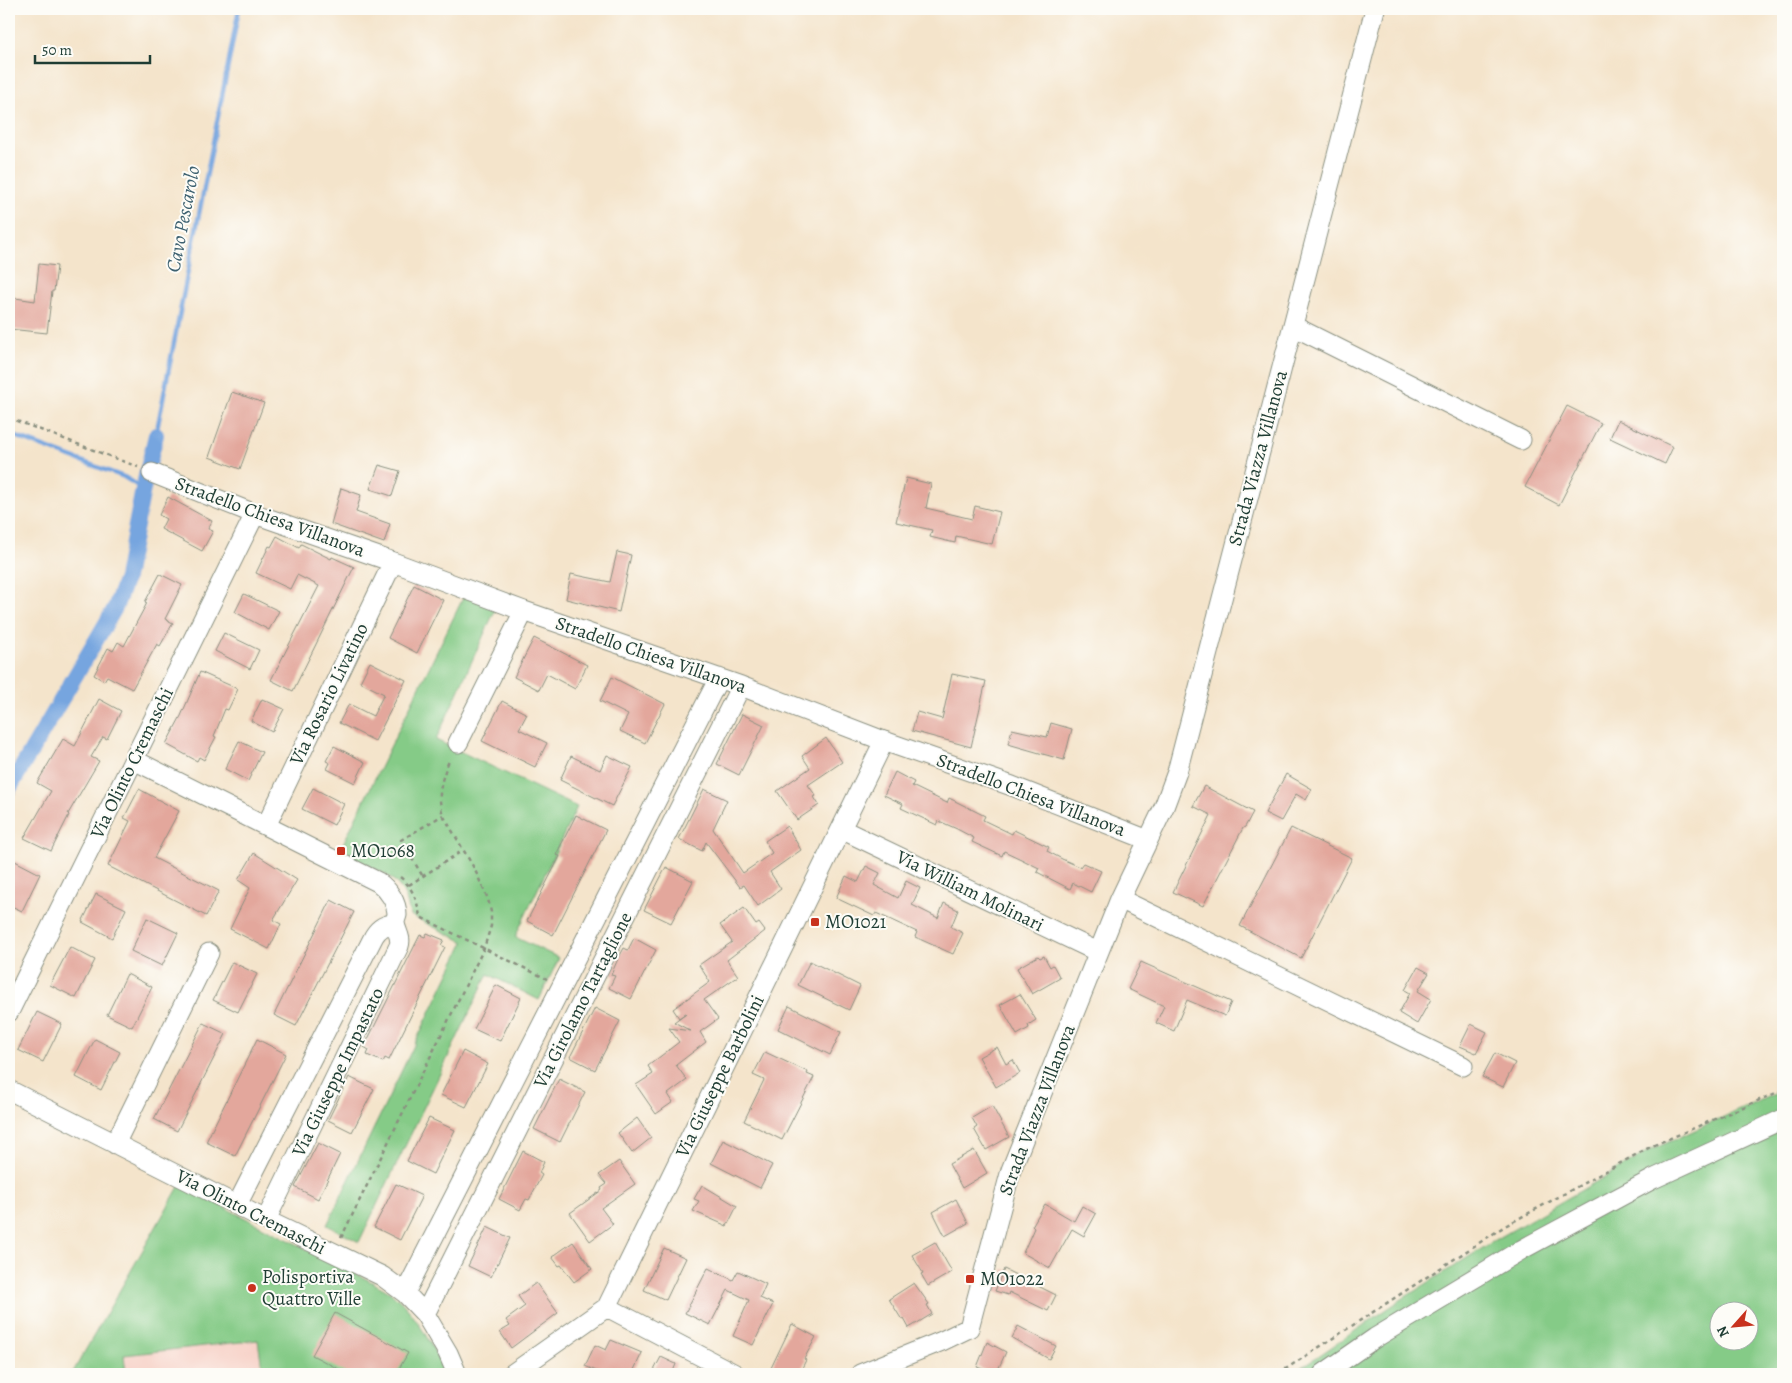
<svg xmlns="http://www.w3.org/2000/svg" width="1792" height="1383" font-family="Alegreya,serif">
	<rect width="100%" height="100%" fill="#fdfcf7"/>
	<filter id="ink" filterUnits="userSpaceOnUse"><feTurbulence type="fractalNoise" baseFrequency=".02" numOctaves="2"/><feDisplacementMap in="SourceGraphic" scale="10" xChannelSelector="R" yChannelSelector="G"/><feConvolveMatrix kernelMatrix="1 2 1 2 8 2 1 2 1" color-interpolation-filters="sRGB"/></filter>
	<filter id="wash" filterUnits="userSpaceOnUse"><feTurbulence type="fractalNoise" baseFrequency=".0096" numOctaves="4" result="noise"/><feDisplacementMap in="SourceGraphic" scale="20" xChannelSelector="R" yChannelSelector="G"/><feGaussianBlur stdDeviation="1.12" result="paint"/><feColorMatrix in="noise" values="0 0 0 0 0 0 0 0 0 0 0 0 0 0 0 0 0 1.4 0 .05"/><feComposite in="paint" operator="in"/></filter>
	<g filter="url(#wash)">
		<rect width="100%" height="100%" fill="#f4e4cb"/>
		<path fill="#f7d1c7" d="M259 1340 263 1374H126L123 1355Z"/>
		<path fill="#85cb87" stroke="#52845e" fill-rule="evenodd" d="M464 596 496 608 436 740 577 807 515 937 559 958 539 1000 488 974 359 1242 327 1225 464 942 410 915C408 905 406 895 399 886 388 871 356 861 339 852Z
			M1783 1090V1374H1292L1399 1301 1497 1239 1651 1150ZM1720 1310H1750V1340H1720Z
			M180 1185 368 1280C377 1285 387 1290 395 1296 418 1316 433 1347 445 1374H263L258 1340 124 1355 126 1374H77L73 1372Z"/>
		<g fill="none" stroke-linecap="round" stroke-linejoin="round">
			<path stroke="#76a5df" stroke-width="4.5" d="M9 434 124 477 143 489
				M156 435 239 9"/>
			<path stroke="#76a5df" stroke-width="16" d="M9 789 115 608 126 578 143 489 156 435"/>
		</g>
		<g id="blocks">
			<path fill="#e3a79c" d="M39 264 57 266 54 291H52L47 333 9 329V297L35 301Z
				M232 392 264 403 240 469 209 457Z
				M1567 406 1601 423 1559 505 1525 487Z
				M1618 420 1673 447 1665 464 1610 438Z
				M379 465 400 471 392 496 370 489Z
				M906 478 931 484 926 508 972 519 975 506 1000 512 992 544 956 536 955 543 930 537 932 530 896 522Z
				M341 488 361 495 356 512 390 524 384 543 331 524Z
				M168 497 212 521 208 529 213 531 202 551 161 529 166 519 159 515Z
				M277 536 299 548 301 544 331 559 332 557 354 567 293 691 271 680 319 586 297 575 290 589 256 573 269 546 271 547Z
				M617 552 631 555 619 612 566 599 571 574 610 582Z
				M160 574 182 585 165 619 173 623 160 646 157 644 132 689 107 676 104 681 94 675 108 648 113 651 118 642 124 646 147 603 145 602Z
				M414 585 443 600 417 653 388 638Z
				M244 594 279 611 269 630 235 612Z
				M224 633 259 650 250 669 215 651Z
				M534 638 587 665 575 689 547 674 539 690 514 677Z
				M370 662 406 680 375 741 339 723 349 704 373 716 384 694 360 682Z
				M200 672 238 689 228 710 225 709 214 736 216 737 204 760 199 757 197 761 166 744 181 716Z
				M952 674 986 681 971 747 912 731 917 712 942 719Z
				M612 677 665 704 645 743 620 731 628 715 600 701Z
				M99 699 121 711 107 739 103 737 91 757 99 761 68 814 69 815 51 851 24 838 51 791 37 783 63 739 75 746Z
				M262 699 284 709 272 732 251 721Z
				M502 701 527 714 519 729 547 743 535 767 482 741Z
				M742 714 764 725 739 775 717 764Z
				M1051 723 1072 729 1064 760 1008 744 1012 729 1047 737Z
				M826 738 842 762 808 785 816 796 814 797 819 805 797 820 777 791 810 768 802 756Z
				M239 741 262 752 248 781 225 769Z
				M334 746 365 762 355 783 327 769 330 763 326 761Z
				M607 755 632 767 612 806 560 780 571 756 600 770Z
				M895 772 914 782 912 786 947 803 949 798 985 816 983 820 1012 834 1014 830 1049 847 1047 851 1062 859 1080 867 1083 863 1101 871 1091 892 1073 883 1070 889 1037 872 1039 868 1021 859 1004 851 1002 856 972 842 974 838 957 829 939 821 937 825 901 808 903 804 884 795Z
				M1286 774 1312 789 1306 800 1296 794 1281 821 1265 813Z
				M1204 786 1253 812 1245 827 1243 828 1203 906 1173 892 1211 815 1193 806Z
				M313 788 344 804 334 825 302 809Z
				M139 789 179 811 154 858 219 891 206 916 108 866 130 821 124 818Z
				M704 789 727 800 713 829 743 873 772 853 765 841 787 826 801 850 770 872 781 889 758 906 744 885 740 887 706 842 702 851 679 839Z
				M576 815 606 830 553 935 527 921 560 856 556 855Z
				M1291 828 1352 858 1301 958 1240 926Z
				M254 853 297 880 273 920 281 924 269 949 230 929 250 888 238 880Z
				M15 861 40 874 22 911 9 905V875Z
				M866 866 880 873 874 885 898 898 906 881 920 888 912 905 938 918 944 903 958 910 951 927 963 933 953 954 915 937 917 932 876 913 874 916 836 898 846 876 858 882Z
				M666 867 693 881 671 923 644 910Z
				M96 894 126 909 112 938 82 922Z
				M331 900 354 912 296 1026 274 1015Z
				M744 908 756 925 759 923 765 931 727 960 738 976 704 1000 718 1019 700 1032 706 1042 676 1065 687 1080 668 1094 673 1102 656 1114 636 1085 653 1074 648 1066 679 1042 669 1028 691 1031 674 1022 686 1013 679 1018 673 1009 710 982 699 965 732 942 720 925Z
				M147 918 178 933 162 966 131 951Z
				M427 933 444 940 441 945 445 947 389 1060 385 1058 383 1062 367 1055 369 1050 364 1047 420 935 425 937Z
				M634 938 656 950 631 999 609 988 615 976 611 975 617 961 624 948 628 950Z
				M70 947 95 960 76 998 50 985Z
				M1038 956 1040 958 1044 956 1050 967 1053 965 1060 978 1032 994 1017 968Z
				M810 961 860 986 849 1010 798 985Z
				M232 962 257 974 238 1012 213 1000Z
				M1141 962 1231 1002 1225 1016 1187 1000 1174 1031 1156 1023 1164 1006 1128 989Z
				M1418 967 1429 973 1418 991 1431 999 1417 1024 1399 1013 1410 993 1405 990Z
				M127 974 152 987 132 1027 107 1015Z
				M496 985 521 998 500 1041 474 1029Z
				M1020 994 1036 1020 1028 1025 1029 1028 1017 1035 1000 1005Z
				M789 1006 841 1032 830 1055 778 1029Z
				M595 1008 620 1021 595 1070 570 1057Z
				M37 1012 62 1024 43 1062 18 1050Z
				M203 1023 226 1034 177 1131 154 1119Z
				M1471 1024 1487 1032 1476 1053 1460 1046Z
				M95 1039 120 1052 101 1090 76 1077Z
				M257 1039 286 1054 235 1156 206 1142Z
				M997 1047 1006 1064 1013 1060 1020 1073 996 1087 979 1057Z
				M463 1051 488 1064 466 1107 441 1095Z
				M765 1052 808 1072 807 1074 814 1077 782 1140 744 1121 764 1080 753 1075Z
				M1495 1053 1515 1063 1503 1087 1482 1077Z
				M349 1077 374 1089 352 1132 328 1120Z
				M559 1079 585 1092 560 1142 534 1129Z
				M992 1106 1009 1137 986 1150 974 1129 977 1127 972 1118Z
				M429 1118 455 1130 433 1174 407 1161Z
				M637 1118 651 1138 632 1153 618 1133Z
				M723 1140 772 1165 760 1188 711 1163Z
				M318 1143 340 1154 318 1199 295 1187Z
				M974 1150 987 1173 962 1188 949 1164Z
				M523 1151 544 1162 539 1173 542 1175 529 1200 526 1199 520 1210 499 1199Z
				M619 1161 635 1184 601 1208 613 1224 590 1241 570 1213 602 1190 601 1188 607 1184 599 1175Z
				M396 1184 422 1196 400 1240 374 1227Z
				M702 1185 737 1206 727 1226 693 1211 699 1201 694 1199Z
				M956 1199 968 1223 945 1236 933 1212Z
				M1045 1204 1074 1221 1082 1206 1096 1214 1084 1236 1072 1229 1050 1268 1023 1253 1034 1228 1032 1226Z
				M487 1227 510 1238 491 1277 468 1266Z
				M573 1242 592 1269 574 1282 561 1265 559 1266 552 1257Z
				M935 1242 952 1272 928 1286 921 1274 923 1273 912 1255Z
				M664 1248 686 1258 666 1300 644 1290Z
				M708 1268 733 1280 738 1271 766 1284 760 1298 773 1304 753 1345 733 1336 749 1300 728 1290 710 1325 685 1313Z
				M1004 1269 1056 1295 1048 1311 1009 1292 1008 1295 995 1291Z
				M536 1283 558 1313 511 1348 500 1332 510 1326 506 1320 525 1306 518 1296Z
				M914 1283 929 1304 927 1305 932 1314 909 1328 904 1319 902 1320 889 1299Z
				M335 1313 408 1353 396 1374H348L312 1355Z
				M792 1324 816 1337 804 1359 806 1360 799 1374H785L771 1368Z
				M1018 1326 1056 1346 1049 1359 1012 1338Z
				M611 1340 642 1353 632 1374H603L585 1366 595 1345 606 1350Z
				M987 1342 1006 1352 996 1374 977 1367Z
				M661 1357 676 1364 672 1374H652Z"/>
		</g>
	</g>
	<g filter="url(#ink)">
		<use href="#blocks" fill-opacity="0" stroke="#8a9080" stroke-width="1"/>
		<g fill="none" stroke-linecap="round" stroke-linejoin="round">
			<defs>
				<path id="minor" d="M1293 326 1521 440
					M152 473 255 514 393 562 524 611 741 686 884 741 1012 786 1148 840
					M458 743 524 611
					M134 760 378 882C388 889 397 902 397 915 396 918 395 921 395 923 396 932 402 937 399 946L266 1220
					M266 826 393 562
					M841 829 1098 952
					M1120 899 1463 1066
					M9 1012 255 514
					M9 1090 266 1220 382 1276 405 1293 425 1314 448 1353 457 1374
					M115 1144 209 953
					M237 1205 374 936C379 928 385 924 395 924
					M405 1293 719 678
					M607 1307 735 1374
					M425 1314 741 686
					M512 1374 607 1307 884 741
					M860 1374 942 1341 969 1328 1011 1170 1120 899 1164 807 1177 772 1375 9
					M1323 1374 1375 1338 1521 1250 1653 1179 1783 1119"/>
			</defs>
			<use href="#minor" stroke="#8a9080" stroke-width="21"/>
			<path stroke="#8a9080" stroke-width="2.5" stroke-dasharray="4 4" stroke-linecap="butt" d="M9 418 138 467
				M422 875 401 840 443 815
				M400 877C412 886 418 902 420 917L547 979
				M409 885 462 851
				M341 1238 484 948 491 926V912L488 899 474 868 443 815C436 794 442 778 450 758
				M1278 1374 1505 1226 1652 1146 1783 1090"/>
			<use href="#minor" stroke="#fff" stroke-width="19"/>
		</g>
	</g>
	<g fill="#c8321e" stroke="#fdfcf7" stroke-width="2">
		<rect x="336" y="846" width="10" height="10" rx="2.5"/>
		<rect x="810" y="917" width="10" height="10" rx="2.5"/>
		<rect x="965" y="1274" width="10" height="10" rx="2.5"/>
		<circle cx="252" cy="1288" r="5"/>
	</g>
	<g text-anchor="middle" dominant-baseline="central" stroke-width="4" stroke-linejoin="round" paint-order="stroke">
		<g font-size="19" fill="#1f3d34" stroke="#fdfcf7">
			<text transform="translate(1258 458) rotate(-75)">Strada Viazza Villanova</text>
			<text transform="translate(270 517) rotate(20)">Stradello Chiesa Villanova</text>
			<text transform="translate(651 655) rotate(19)">Stradello Chiesa Villanova</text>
			<text transform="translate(329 694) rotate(-64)">Via Rosario Livatino</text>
			<text transform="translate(132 763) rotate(-64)">Via Olinto Cremaschi</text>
			<text transform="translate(1031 795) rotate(21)">Stradello Chiesa Villanova</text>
			<text transform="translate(970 891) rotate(26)">Via William Molinari</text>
			<text transform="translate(583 1000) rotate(-63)">Via Girolamo Tartaglione</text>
			<text transform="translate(338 1072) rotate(-64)">Via Giuseppe Impastato</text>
			<text transform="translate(720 1076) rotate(-64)">Via Giuseppe Barbolini</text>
			<text transform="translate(1037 1110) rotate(-69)">Strada Viazza Villanova</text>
			<text transform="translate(251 1212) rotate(27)">Via Olinto Cremaschi</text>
		</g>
		<g font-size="19" fill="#1f3d34" stroke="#fdfcf7" text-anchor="start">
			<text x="351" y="851">MO1068</text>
			<text x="825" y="922">MO1021</text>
			<text x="262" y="1277">Polisportiva<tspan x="262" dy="22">Quattro Ville</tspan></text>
			<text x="980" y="1279">MO1022</text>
		</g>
		<g font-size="20" font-style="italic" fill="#3d6170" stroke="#fdfcf7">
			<text transform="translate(183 219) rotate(-79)">Cavo Pescarolo</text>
		</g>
	</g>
	<rect width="1792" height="1383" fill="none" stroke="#fdfcf7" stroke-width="30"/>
	<g transform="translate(1734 1326) rotate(243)"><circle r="24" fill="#fdfcf7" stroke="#a4b0a9"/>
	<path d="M0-4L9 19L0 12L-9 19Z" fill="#c8321e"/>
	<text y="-8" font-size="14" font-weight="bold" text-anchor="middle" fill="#1f3d34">N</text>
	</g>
	<path d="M35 55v8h115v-8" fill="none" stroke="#1f3d34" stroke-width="2.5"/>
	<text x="42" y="55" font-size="15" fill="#1f3d34" stroke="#fdfcf7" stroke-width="4" paint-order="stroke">50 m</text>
</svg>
